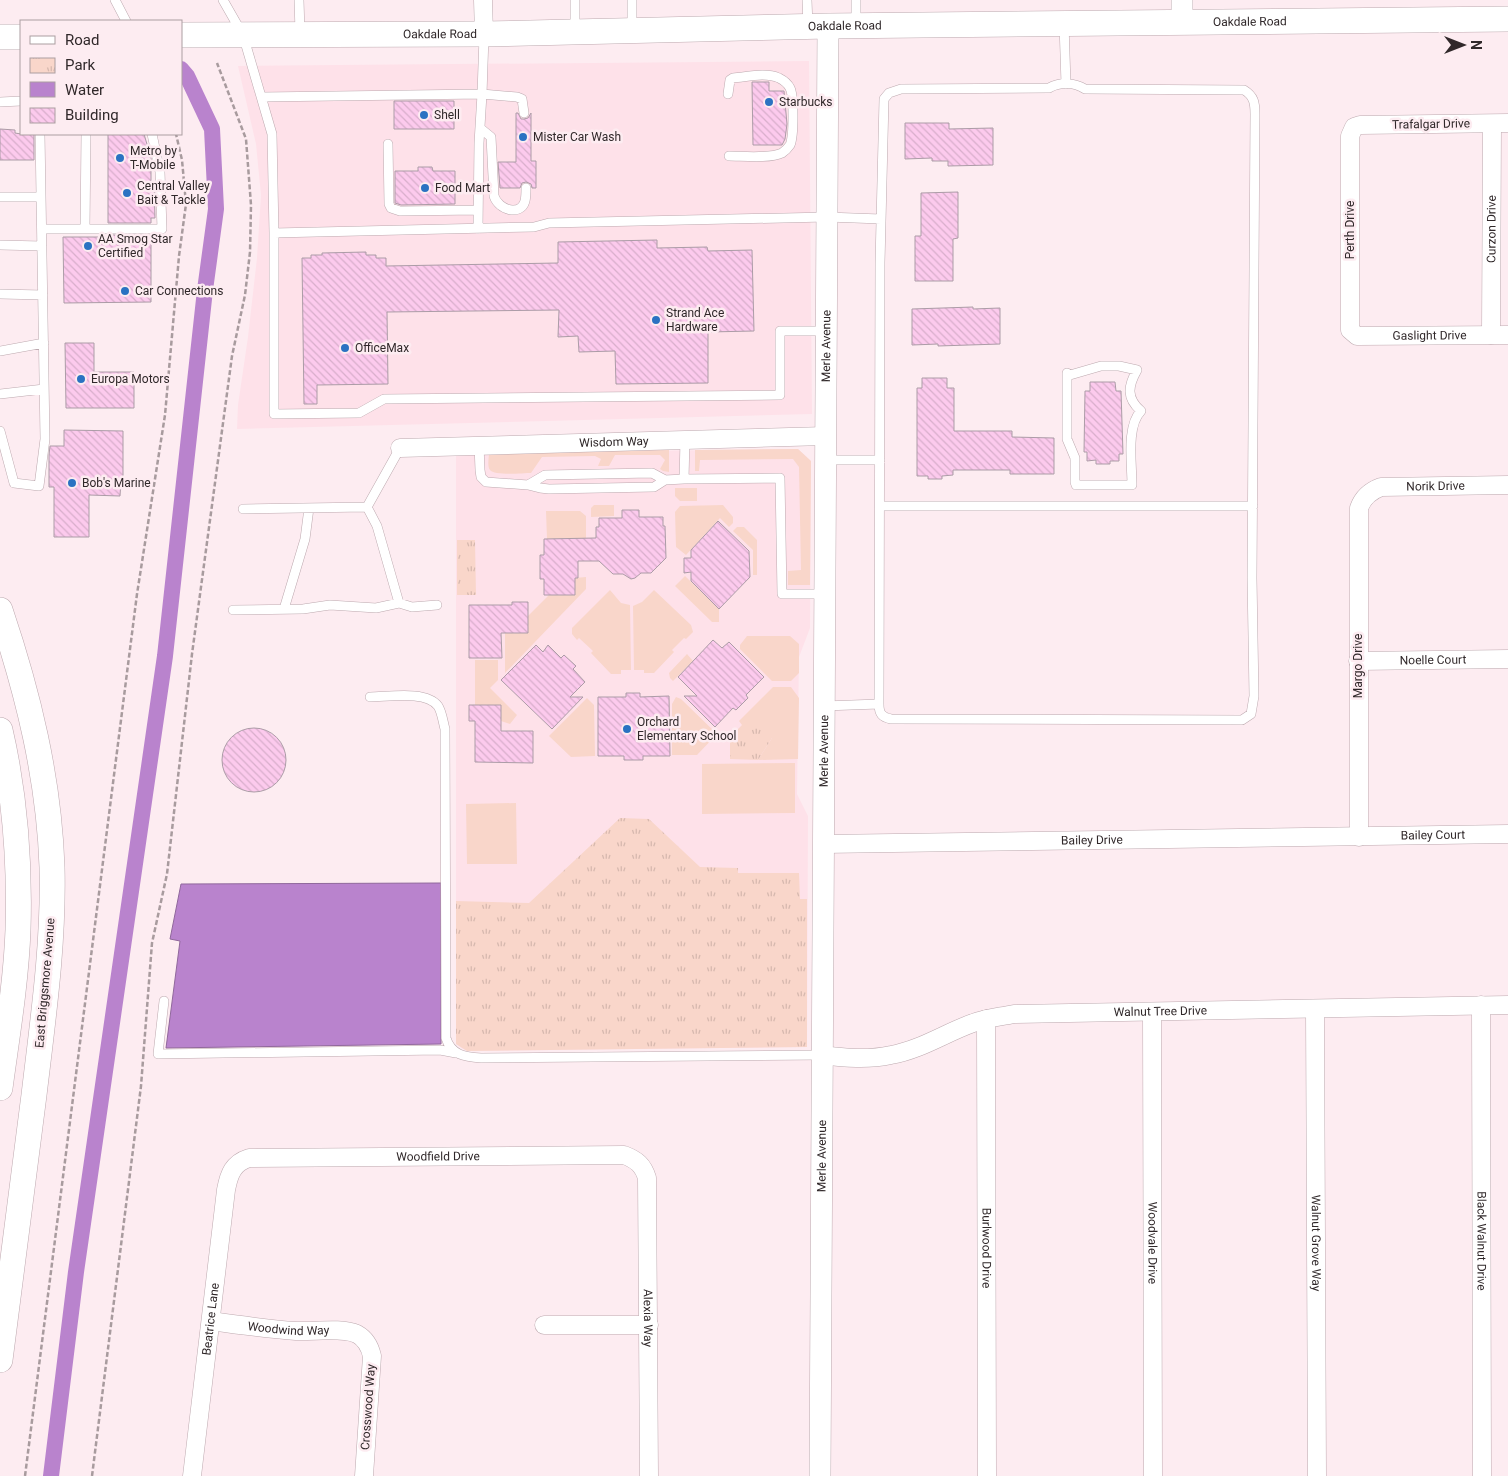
<svg xmlns="http://www.w3.org/2000/svg" width="1508" height="1476" font-family="Roboto,sans-serif">
	<defs>
		<pattern id="park-tufts" width="24" height="20" patternUnits="userSpaceOnUse" patternTransform="scale(1.25)"><rect width="24" height="20" fill="#f9d6ca"/><path d="M3 7l-1-3M5 7V3M7 7l1-3M15 17l-1-3M17 17v-4M19 17l1-3" fill="none" stroke="#d6b8ae"/></pattern>
		<pattern id="building-back-hatch" width="6" height="6" patternUnits="userSpaceOnUse" patternTransform="scale(1.25)"><rect width="6" height="6" fill="#fccaed"/><path d="M-1 5l2 2M0 0l6 6M5-1l2 2" fill="none" stroke="#d8aecb"/></pattern>
	</defs>
	<rect width="100%" height="100%" fill="#fdecf1"/>
	<path fill="#fee1e9" d="M809 61 812 414 237 429 238 405 248 337 257 258 261 195 256 144 238 66Z
		M798 449 811 461 810 628 799 657 797 794 808 816 807 1047 467 1051 461 1048 456 1044V453Z"/>
	<path fill="#f9d6ca" d="M798 449 811 461 810 585H788V571L801 570 799 467 793 459 700 460 699 471H695V450Z
		M669 450V472L663 471 660 469 665 460 660 455H615L609 466H598L601 459 595 456 542 457 531 473C523 473 494 476 490 470 487 466 489 458 489 453Z
		M675 488H697V501H680L675 496Z
		M594 505H614V516L591 517V508Z
		M723 505 733 517V523L729 527 720 518 686 555 676 547 675 512 680 506Z
		M546 511H580L586 516V554L547 539Z
		M737 527H744L757 540V575H753V550L733 531Z
		M685 576 719 609V622H712L675 586Z
		M586 577V589L505 673V618L501 617V605H512L511 633 549 595 575 594V578Z
		M610 590 621 603 630 605 631 670H621V674H611L591 653 593 651 579 638 577 640 572 634V628Z
		M654 590 691 625 693 632 686 639 684 638 672 650 674 652 654 673H644V670H634L633 606 642 602Z
		M747 636H790L799 644V673L791 681H772L740 649V645Z
		M687 654 693 661 673 681 670 678 669 673Z
		M475 660H498V680L490 688 517 715 510 724 501 721V705H475Z
		M773 687H791L799 698 798 759 758 760 772 738V725H742L739 721Z
		M676 697 681 699 717 734 697 755H672V704Z
		M587 698 594 705 595 756 571 757 549 736Z
		M795 763V813L702 814V764Z
		M516 803 517 864H467L466 804Z"/>
	<path fill="url(#park-tufts)" d="M457 540H475L476 595H457Z
		M772 724V738L758 760 730 759V737L742 725Z
		M620 818 649 819 700 867 738 868V873H799L800 899H807V1047L467 1051 456 1044V901L529 903Z"/>
	<path fill="#b983cd" stroke="#90689c" d="M441 883V1044L166 1048 180 941 170 939 181 884Z"/>
	<g fill="none" stroke-linecap="round" stroke-linejoin="round">
		<path stroke="#b983cd" stroke-width="16" d="M51 1476 76 1272 165 656 205 290 216 209 212 129 187 76 181 69"/>
	</g>
	<path fill="url(#building-back-hatch)" stroke="#ac9ca7" d="M752 82H769V91H784L787 124 785 139 782 145H753Z
		M394 101H454V129H394Z
		M516 113H518L521 119H524L528 118 531 113V161H536V188H532L531 184 526 182 522 183 520 188H500L498 162H516Z
		M905 123H949V129L993 128V165L948 166V161H932V158L905 159Z
		M0 129 15 130V133L21 134H34V160H0Z
		M108 134H144L151 158V182H154L155 218H151V223H108Z
		M418 167H432L433 171H455V204L401 205 395 203V171H418Z
		M958 192V238L953 239V281H915V236H921V193Z
		M108 235H151V302L64 303 63 237H108Z
		M657 240V248L707 247 708 251 752 250 754 331 708 332V383L616 384 615 351 579 352 578 336 558 337 559 310 387 312 388 384 317 385V404H304L302 258H311V255H322V253L366 252V255H376V258H386V266L558 263V242Z
		M973 307V309L1000 308V344L938 346V344L912 345V309Z
		M65 343H94V372H134V408H66Z
		M922 378H947V388H954V431H1012V437L1054 438V474H1010V470H953V475L942 476V479H928V476H917V388H922Z
		M1090 382H1115L1116 391H1121L1123 454H1119V461H1110V464H1096V460L1087 461V452H1084L1085 391H1090Z
		M64 430 123 431V480H121L120 496 89 495V537H54V487H49V455L50 446H64Z
		M622 510H639V517H663V526H665L666 558 651 573H641L635 578 631 579 623 574H613L599 561H578V578H575V595H544V579H540V555H544V539L596 538V527H599V518H622Z
		M718 521 749 551 750 577 719 609 691 581V572L684 573V558H691V550Z
		M512 602H528V633H501L502 658H469V605H512Z
		M713 640 722 648 729 642 764 677 746 695 748 698 736 710 733 708 715 727 684 696H697L678 677Z
		M536 645 543 652 548 645 561 658 564 655 576 666 573 669 585 682 570 697H583L552 729 501 680Z
		M626 693H640V697L669 696 670 756H643V760H624V756H598V697H626Z
		M469 705H501V731H533V763L475 762V721H469Z
		M222 760a32 32 0 1 1 64 0a32 32 0 1 1-64 0Z"/>
	<g fill="none" stroke-linecap="round" stroke-linejoin="round">
		<defs>
			<path id="service" d="M115 0 126 21
				M223 0 243 35 272 134 274 233 534 227 549 223 827 217 881 219
				M299 0 300 32
				M575 0V31
				M632 0V30
				M807 0 808 26
				M1064 24 1066 84
				M856 25V0
				M728 94 730 80 733 78C747 77 765 72 779 78 783 80 788 84 790 88 794 96 794 136 790 145 788 148 785 151 782 153 770 159 742 156 729 156
				M262 97 482 94 517 97 522 99 524 113
				M0 102 21 101
				M480 128 491 137 494 196C499 211 521 216 525 201 526 197 526 192 526 188
				M388 144 389 204 391 208 400 211 478 210
				M0 197H41
				M42 229H162L160 172 152 134
				M85 229 86 134
				M478 229 479 143 482 94 484 36
				M274 233V414L359 413 384 399 780 395V331H826
				M0 245 42 246
				M0 294 43 295
				M0 351 44 343
				M1101 366H1119L1137 370C1128 386 1126 398 1141 411 1126 426 1132 464 1132 485H1076L1075 482V458L1067 439V373L1070 375Z
				M0 394 44 389
				M0 431 14 483 39 486 45 439 40 134
				M685 440 684 479 780 478 782 594H825
				M479 445 480 470 481 477 486 482 528 485 540 488 549 489 654 487 665 480 684 479
				M400 448 367 507 377 526 399 603 412 607 437 605
				M826 460H880
				M528 485 545 475 652 473 665 480
				M880 506H1253
				M243 509 367 507
				M284 609 305 539 309 508
				M233 610 303 609 330 605 376 608 399 603
				M370 697C388 697 426 690 438 706 442 712 443 722 445 729L446 1038C451 1055 465 1057 481 1058L822 1055
				M824 706 879 704C879 714 882 717 891 719L1242 720 1251 714 1254 696 1252 578 1255 114C1255 103 1254 96 1244 90L1085 89C1074 82 1060 82 1049 88L901 89 889 93 884 99 880 263 879 704
				M164 1001 158 1054 440 1050 456 1053"/>
			<g id="minor">
				<path d="M483 0 484 34"/>
				<path id="s1" d="M1508 123 1360 125 1354 127 1350 136V330L1357 336 1508 335"/>
				<path id="s2" d="M1491 335 1492 124"/>
				<path id="s3" d="M400 448 826 436"/>
				<path id="s4" d="M1358 661 1508 659"/>
				<path id="s5" d="M1359 837V508C1363 497 1370 491 1381 487L1508 485"/>
				<path id="s6" d="M823 844 1508 834"/>
				<path id="s7" d="M1481 1005 1482 1476"/>
				<path id="s8" d="M1315 1009 1317 1476"/>
				<path id="s9" d="M1152 1012 1153 1476"/>
				<path id="s10" d="M986 1019 987 1476"/>
				<path id="s11" d="M822 1055C845 1058 868 1060 891 1055 920 1050 945 1033 973 1023 986 1018 1000 1017 1014 1014L1508 1005"/>
				<path id="s12" d="M211 1321C239 1325 267 1329 296 1331 313 1332 341 1327 357 1334 366 1339 370 1347 372 1356L364 1476"/>
				<path d="M544 1325H649"/>
				<path id="s13" d="M192 1476 226 1190C229 1174 233 1163 249 1158L624 1155C637 1160 643 1165 647 1178L649 1476"/>
			</g>
			<g id="tertiary">
				<path d="M1182 0V22"/>
				<path id="s14" d="M820 1476 828 26"/>
			</g>
			<g id="secondary">
				<path id="s15" d="M181 35 484 34 828 26 1508 19"/>
				<path d="M0 37H21"/>
				<path d="M0 610C28 693 49 778 52 867 54 943 43 1019 34 1095 23 1183 11 1271 0 1360"/>
				<path d="M0 730C15 795 20 863 18 930 16 983 7 1036 0 1088"/>
			</g>
		</defs>
		<use href="#service" stroke="#bda9af" stroke-width="10"/>
		<use href="#minor" stroke="#bda9af" stroke-width="19"/>
		<use href="#tertiary" stroke="#bda9af" stroke-width="22"/>
		<use href="#secondary" stroke="#bda9af" stroke-width="26"/>
		<path stroke="#a89b9e" stroke-width="2.5" stroke-dasharray="5 2.5" stroke-linecap="butt" d="M25 1476 137 594 165 415 179 256 186 204 182 160 176 134
			M92 1476 141 1086 152 943 167 874 192 654 217 468 232 356 245 295 250 252 251 205 246 139 217 63"/>
		<use href="#service" stroke="#fff" stroke-width="9"/>
		<use href="#minor" stroke="#fff" stroke-width="18"/>
		<use href="#tertiary" stroke="#fff" stroke-width="21"/>
		<use href="#secondary" stroke="#fff" stroke-width="25"/>
	</g>
	<g fill="#2b72c2" stroke="#fdecf1" stroke-width="2">
		<circle cx="769" cy="102" r="5"/>
		<circle cx="424" cy="115" r="5"/>
		<circle cx="523" cy="137" r="5"/>
		<circle cx="120" cy="158" r="5"/>
		<circle cx="425" cy="188" r="5"/>
		<circle cx="127" cy="193" r="5"/>
		<circle cx="88" cy="246" r="5"/>
		<circle cx="125" cy="291" r="5"/>
		<circle cx="656" cy="320" r="5"/>
		<circle cx="345" cy="348" r="5"/>
		<circle cx="81" cy="379" r="5"/>
		<circle cx="72" cy="483" r="5"/>
		<circle cx="627" cy="729" r="5"/>
	</g>
	<g text-anchor="middle" dominant-baseline="central" stroke-width="5" stroke-linejoin="round" paint-order="stroke">
		<g font-size="12" fill="#30282a" stroke="#fdecf1">
			<text stroke="none"><textPath href="#s15" startOffset="1069">Oakdale Road</textPath></text>
			<text stroke="none"><textPath href="#s15" startOffset="664">Oakdale Road</textPath></text>
			<text stroke="none"><textPath href="#s15" startOffset="259">Oakdale Road</textPath></text>
			<text transform="translate(1431 124) rotate(-1)">Trafalgar Drive</text>
			<text stroke="none"><textPath href="#s2" startOffset="106">Curzon Drive</textPath></text>
			<text transform="translate(1350 230) rotate(-90)">Perth Drive</text>
			<text stroke="none"><textPath href="#s1" startOffset="440">Gaslight Drive</textPath></text>
			<text stroke="none"><textPath href="#s14" startOffset="1130">Merle Avenue</textPath></text>
			<text stroke="none"><textPath href="#s3" startOffset="214">Wisdom Way</textPath></text>
			<text stroke="none"><textPath href="#s5" startOffset="415">Norik Drive</textPath></text>
			<text stroke="none"><textPath href="#s4" startOffset="75">Noelle Court</textPath></text>
			<text transform="translate(1358 666) rotate(-90)">Margo Drive</text>
			<text stroke="none"><textPath href="#s14" startOffset="725">Merle Avenue</textPath></text>
			<text stroke="none"><textPath href="#s6" startOffset="610">Bailey Court</textPath></text>
			<text stroke="none"><textPath href="#s6" startOffset="269">Bailey Drive</textPath></text>
			<text transform="translate(45 983) rotate(-85)">East Briggsmore Avenue</text>
			<text stroke="none"><textPath href="#s11" startOffset="346">Walnut Tree Drive</textPath></text>
			<text stroke="none"><textPath href="#s14" startOffset="320">Merle Avenue</textPath></text>
			<text stroke="none"><textPath href="#s13" startOffset="519">Woodfield Drive</textPath></text>
			<text stroke="none"><textPath href="#s7" startOffset="236">Black Walnut Drive</textPath></text>
			<text stroke="none"><textPath href="#s8" startOffset="234">Walnut Grove Way</textPath></text>
			<text stroke="none"><textPath href="#s9" startOffset="231">Woodvale Drive</textPath></text>
			<text stroke="none"><textPath href="#s10" startOffset="229">Burlwood Drive</textPath></text>
			<text stroke="none"><textPath href="#s13" startOffset="879">Alexia Way</textPath></text>
			<text stroke="none"><textPath href="#s13" startOffset="158">Beatrice Lane</textPath></text>
			<text stroke="none"><textPath href="#s12" startOffset="78">Woodwind Way</textPath></text>
			<text transform="translate(368 1407) rotate(-86)">Crosswood Way</text>
		</g>
		<g font-size="12" fill="#30282a" stroke="#fdecf1" text-anchor="start">
			<text x="779" y="102">Starbucks</text>
			<text x="434" y="115">Shell</text>
			<text x="533" y="137">Mister Car Wash</text>
			<text x="130" y="151">Metro by<tspan x="130" dy="14">T-Mobile</tspan></text>
			<text x="137" y="186">Central Valley<tspan x="137" dy="14">Bait &amp; Tackle</tspan></text>
			<text x="435" y="188">Food Mart</text>
			<text x="98" y="239">AA Smog Star<tspan x="98" dy="14">Certified</tspan></text>
			<text x="135" y="291">Car Connections</text>
			<text x="666" y="313">Strand Ace<tspan x="666" dy="14">Hardware</tspan></text>
			<text x="355" y="348">OfficeMax</text>
			<text x="91" y="379">Europa Motors</text>
			<text x="82" y="483">Bob's Marine</text>
			<text x="637" y="722">Orchard<tspan x="637" dy="14">Elementary School</tspan></text>
		</g>
	</g>
	<rect x="20" y="20" width="162" height="115" fill="#fdecf1" stroke="#ab9ea1"/>
	<rect x="30" y="36" width="25" height="8" fill="#ffffff" stroke="#ab9ea1"/>
	<text x="65" y="45" font-size="15" fill="#30282a">Road</text>
	<rect x="30" y="58" width="25" height="15" fill="url(#park-tufts)" stroke="#ab9ea1"/>
	<text x="65" y="70" font-size="15" fill="#30282a">Park</text>
	<rect x="30" y="82" width="25" height="15" fill="#b983cd" stroke="#ab9ea1"/>
	<text x="65" y="95" font-size="15" fill="#30282a">Water</text>
	<rect x="30" y="108" width="25" height="15" fill="url(#building-back-hatch)" stroke="#ab9ea1"/>
	<text x="65" y="120" font-size="15" fill="#30282a">Building</text>
	<g transform="translate(1463 45) rotate(90)" stroke="#fdecf1" stroke-width="4" paint-order="stroke">
	<path d="M0-4L9 19L0 12L-9 19Z" fill="#30282a"/>
	<text y="-8" font-size="14" font-weight="bold" text-anchor="middle" fill="#30282a">N</text>
	</g>
</svg>
